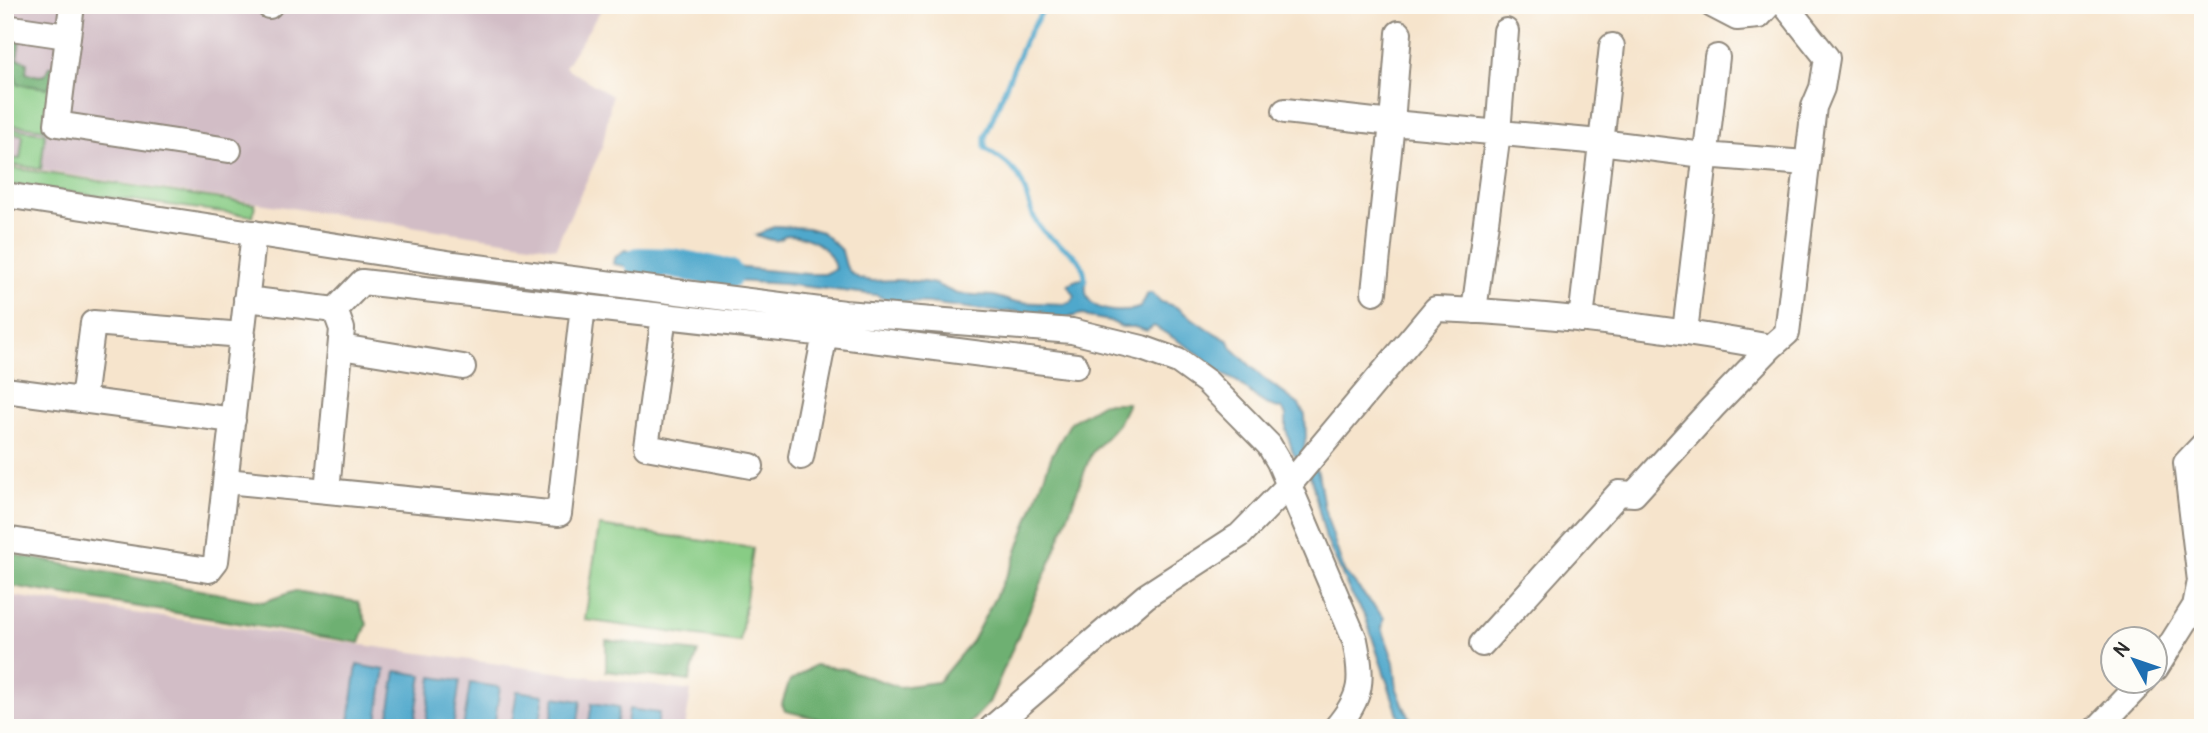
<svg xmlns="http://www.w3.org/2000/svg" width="2208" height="733" font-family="Pangolin,sans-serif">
	<rect width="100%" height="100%" fill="#fdfcf7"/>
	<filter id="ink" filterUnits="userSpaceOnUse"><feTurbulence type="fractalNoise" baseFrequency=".0143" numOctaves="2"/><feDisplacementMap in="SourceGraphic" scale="14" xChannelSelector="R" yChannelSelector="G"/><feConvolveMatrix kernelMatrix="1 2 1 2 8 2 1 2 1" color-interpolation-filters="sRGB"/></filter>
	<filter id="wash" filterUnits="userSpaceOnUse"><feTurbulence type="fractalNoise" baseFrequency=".00686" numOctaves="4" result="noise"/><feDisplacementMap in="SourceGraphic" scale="28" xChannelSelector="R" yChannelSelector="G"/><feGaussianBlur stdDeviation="1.57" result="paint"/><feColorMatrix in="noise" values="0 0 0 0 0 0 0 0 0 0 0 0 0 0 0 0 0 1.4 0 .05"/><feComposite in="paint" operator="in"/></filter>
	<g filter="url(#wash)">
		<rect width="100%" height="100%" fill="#f6e4cc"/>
		<path fill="#d2bdc6" d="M12 5H604L565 67 612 96 602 148 560 237 557 248 5 165V57Z
			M5 595 691 691 685 728H5Z"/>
		<path fill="#88cc85" stroke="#5a7c58" stroke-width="2" d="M6 59 13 68 17 82 52 83 45 129 5 124Z
			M9 128 45 133 41 169 5 164V158L20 159 23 135 8 132Z
			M5 167 255 204 253 216 5 184Z
			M599 526 753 548 740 642 585 620Z"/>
		<path fill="#6eb072" stroke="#4c6e4e" stroke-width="2" d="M10 34 20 38 17 58 27 62 26 73 39 76 45 75 49 67 56 66 52 83 47 88 18 84 13 68 6 59Z
			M1103 403H1128L1118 424 1091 454 1053 556 989 703 969 724 960 728H858L785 711 782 704 789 682 815 665 845 669 899 687 938 682 972 641 1012 565 1052 455 1071 422Z
			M5 553 263 602 295 591 358 602 367 624 360 643 5 585Z
			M606 640 698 652 689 681 606 671Z"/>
		<path fill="#4fa8cc" stroke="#3d6a7c" stroke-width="2" d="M776 226 808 228 822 232 842 251 846 266 851 273 860 279 872 281 896 280 924 282 935 284 957 294 994 296 1013 302 1064 304 1071 302 1075 296 1068 285C1073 280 1080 278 1087 280 1078 312 1120 316 1141 307L1148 293H1152L1161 302 1176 307 1209 330 1229 341 1232 348 1261 376 1299 405 1305 415 1306 437 1304 449 1318 472 1324 508 1344 571 1384 618 1382 628 1394 662 1397 689 1404 707 1416 728H1405L1398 714 1365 616 1349 590 1326 539 1311 478 1293 453 1286 429V415L1282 409 1266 404 1258 399 1238 382 1222 374 1196 352 1154 326 1147 331 1134 327H1122L1110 321 1088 317 1082 314 1067 318H1051L1013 311 1000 312 928 303 890 301 876 295 784 284 716 280 682 275 694 259 723 266 807 274H825L835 269C831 246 809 236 788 235 781 235 785 238 778 240 772 241 761 237 756 235Z
			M625 250 644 252 666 258 686 256 670 275 613 264 614 258Z
			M357 665 385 670 376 727 349 722Z
			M396 671 422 675 414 728H387Z
			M432 677 460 681 453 728H425Z
			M470 683 500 687 494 728H463Z
			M517 691 544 695 539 728H511Z
			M555 697 581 701 577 728H550Z
			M592 703 619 707 616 728H588Z
			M629 709 659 713 657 728H626Z"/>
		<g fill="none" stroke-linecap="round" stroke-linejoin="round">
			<path stroke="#4fa8cc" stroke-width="5" d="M1046 5 1025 40 985 137V148C997 157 1014 166 1021 181 1029 198 1030 217 1043 231 1061 250 1086 252 1085 283"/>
			<path stroke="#4fa8cc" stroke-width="30" d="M639 262 672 263 728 274"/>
		</g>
	</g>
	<g filter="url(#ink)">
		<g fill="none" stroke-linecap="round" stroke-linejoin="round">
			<defs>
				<path id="minor" d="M72 5 57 124 229 150
					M1712 5 1737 18 1759 16 1769 5
					M269 6 270 5
					M5 27 67 36
					M1285 111 1392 123 1600 142 1704 155 1806 163
					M5 195 454 264 844 313 1072 331 1142 348 1178 361 1207 382 1269 445 1279 462 1355 640C1363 680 1363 696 1336 728
					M1374 292 1392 123 1399 33
					M246 299 335 310 362 282 825 334 1076 366
					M1474 311 1498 133 1506 31
					M664 316 646 447 751 466
					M1581 320 1612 46
					M1685 332 1717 57
					M341 347 463 367
					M5 390 233 420
					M83 400 93 323 243 335
					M801 457 825 334
					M226 481 559 514 583 306
					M327 491 342 329 335 310
					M5 539 209 570 216 561 254 233
					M1482 644 1619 493 1634 494 1713 407 1771 347
					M2156 668 2195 606 2200 581 2186 463 2203 445
					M992 728 1146 596 1240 535 1289 485 1436 309C1548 313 1660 327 1771 347L1787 333 1814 107 1822 88 1827 58 1785 5
					M2098 728 2144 680"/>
			</defs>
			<use href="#minor" stroke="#90887c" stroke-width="28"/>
			<use href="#minor" stroke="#fff" stroke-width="24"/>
		</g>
	</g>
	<rect width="2208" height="733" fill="none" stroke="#fdfcf7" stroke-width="28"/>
	<g transform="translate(2134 660) rotate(310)"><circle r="33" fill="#fdfcf7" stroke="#a9a8a5" stroke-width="2"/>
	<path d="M0-5L12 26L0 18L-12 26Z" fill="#1f6fb2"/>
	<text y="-10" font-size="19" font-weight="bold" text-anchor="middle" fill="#2b2b2b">N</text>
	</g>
</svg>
